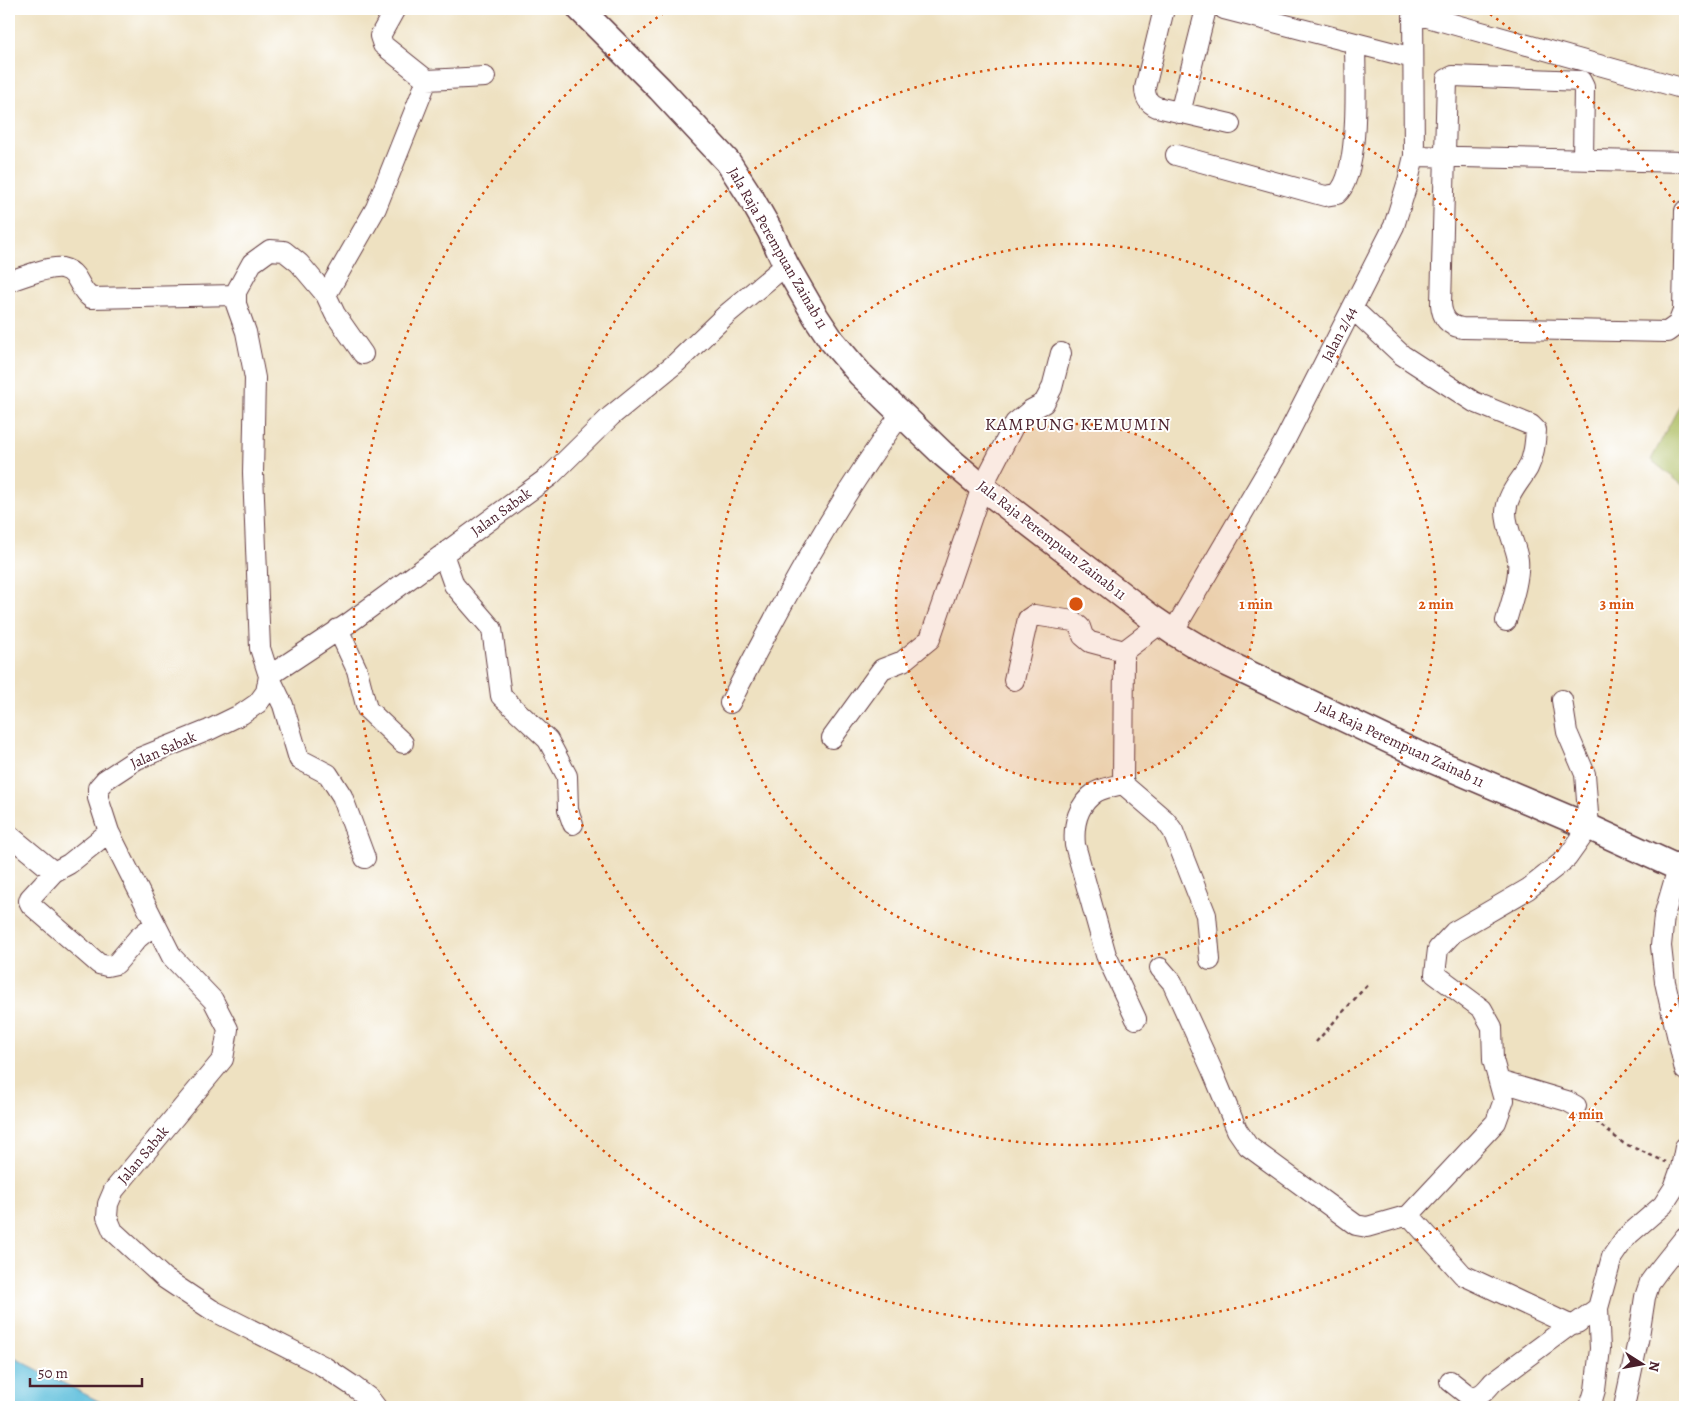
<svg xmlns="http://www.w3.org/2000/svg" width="1694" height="1416" font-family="Alegreya,serif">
	<rect width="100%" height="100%" fill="#fff"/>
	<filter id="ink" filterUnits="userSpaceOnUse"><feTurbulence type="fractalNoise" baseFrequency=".02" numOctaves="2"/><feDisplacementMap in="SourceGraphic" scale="10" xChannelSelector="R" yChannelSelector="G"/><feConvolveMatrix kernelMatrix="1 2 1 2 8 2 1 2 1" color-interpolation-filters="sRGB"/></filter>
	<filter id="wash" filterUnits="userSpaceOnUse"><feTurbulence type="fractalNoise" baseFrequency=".0096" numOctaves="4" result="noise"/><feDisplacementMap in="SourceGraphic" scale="20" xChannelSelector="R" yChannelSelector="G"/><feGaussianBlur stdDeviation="1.12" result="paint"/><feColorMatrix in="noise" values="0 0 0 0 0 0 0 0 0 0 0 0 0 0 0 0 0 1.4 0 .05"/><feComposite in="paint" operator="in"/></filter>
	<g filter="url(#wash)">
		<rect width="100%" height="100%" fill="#eee1c1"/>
		<path fill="#acbc5f" stroke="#7b6e45" d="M1685 395V487L1651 460Z"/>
		<path fill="#5cbedb" stroke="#536e83" d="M9 1355 110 1407H9Z"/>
	</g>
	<g filter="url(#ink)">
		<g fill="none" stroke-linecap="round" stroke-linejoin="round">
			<defs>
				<path id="minor" d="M395 9 380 36 383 45 427 80 485 77
					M1164 9 1145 88C1145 98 1148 103 1157 107L1230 124
					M1224 9 1413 58
					M1413 13 1685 89
					M1180 113 1206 9
					M1176 155 1325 196 1337 194C1361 173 1355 75 1355 43
					M1414 156 1685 162
					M1583 159 1584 87 1581 81 1453 76 1447 79 1441 304C1442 318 1449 326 1462 328L1667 332 1678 324 1683 311 1685 211
					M9 281C23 277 48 266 62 268 67 269 72 272 75 276 81 284 82 292 91 298L236 295
					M326 295 376 208 427 80
					M1352 308 1402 355 1474 402 1531 425 1536 430C1535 444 1534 456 1528 468 1520 482 1507 494 1506 512 1506 529 1516 545 1518 560 1520 578 1511 604 1506 621
					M363 354 335 314 326 295 299 263 284 251 270 250 252 263 236 292V304L246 332 255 378 253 473 260 648 269 676 283 705 299 759 328 774 342 796 365 858
					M443 554 454 585 492 629 501 696 548 740 567 776 568 810 573 824
					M1161 623 1124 651 1123 784 1165 820 1173 831 1206 915 1210 960
					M338 629 357 670 367 709 403 743
					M1173 632 1283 444 1394 226 1408 181 1414 156 1413 9
					M1014 680 1027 623 1028 619 1034 615 1073 621 1080 627 1083 636 1090 642 1124 651
					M730 703C781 604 835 504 901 414
					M832 738 882 669 903 661 930 639 982 487 1015 423 1031 410 1044 403 1052 388 1061 353
					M1123 784C1114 786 1103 788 1096 792 1078 804 1073 825 1075 845L1106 955 1136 1019
					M9 835 54 872 69 864 109 832
					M1678 868 1664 916 1661 946 1665 982 1685 1070
					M54 872 30 898 29 901 31 905 99 964 107 966 116 964 138 938 155 924
					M1160 968 1172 982 1212 1070 1237 1130 1248 1146 1356 1225 1367 1227 1409 1215 1496 1122 1504 1100 1493 1060 1492 1027 1482 1009 1435 974 1438 949 1454 932 1528 889 1567 858 1589 827 1585 774 1567 732 1562 700
					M1499 1081 1567 1101 1576 1106
					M1409 1215 1463 1275 1570 1325
					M1450 1381 1469 1396C1481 1398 1486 1390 1493 1382L1570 1325 1577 1323 1598 1308
					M376 1407 369 1398 353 1386 323 1366 212 1310 164 1278 113 1231 107 1217 108 1204 114 1190 223 1059 228 1029 213 1000 172 957 109 832 98 798V788L105 780 137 759 209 730 242 714 258 703 266 692 269 676 349 623 550 476 611 416 676 363 727 314 786 265
					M1590 1407 1595 1390 1600 1349 1598 1308 1612 1257 1625 1238 1663 1205 1674 1188 1681 1168 1685 1147
					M1624 1407 1639 1336 1645 1297 1650 1282 1658 1271 1685 1237"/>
				<path id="major" d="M580 9 660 89 728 162 750 196 770 231 786 265 816 317 832 341 860 374 943 454 982 487 1148 615 1173 632 1220 660 1258 678 1420 755 1589 827 1685 871"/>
			</defs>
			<use href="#minor" stroke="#633c42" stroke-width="22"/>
			<use href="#major" stroke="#633c42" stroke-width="28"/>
			<path stroke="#633c42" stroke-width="2.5" stroke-dasharray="4 4" stroke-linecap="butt" d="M1316 1042 1368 984
				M1589 1116 1623 1143 1666 1162"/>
			<use href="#minor" stroke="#fff" stroke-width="20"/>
			<use href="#major" stroke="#fff" stroke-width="25"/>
		</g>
	</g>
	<circle cx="1076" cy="604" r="180" fill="#d8530f" fill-opacity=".12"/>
	<g fill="none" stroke="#d8530f" stroke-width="2.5" stroke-dasharray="2.5 5">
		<circle cx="1076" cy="604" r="180"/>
		<circle cx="1076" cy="604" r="360"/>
		<circle cx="1076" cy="604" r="541"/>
		<path d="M1684 991A721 721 0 1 1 668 10M1484 10A721 721 0 0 1 1684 217"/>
	</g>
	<g text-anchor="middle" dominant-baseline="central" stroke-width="4" stroke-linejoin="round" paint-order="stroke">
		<g font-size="15" fill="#4a1f2b" stroke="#fff">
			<text transform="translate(778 248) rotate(60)">Jala Raja Perempuan Zainab 11</text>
			<text transform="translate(1339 334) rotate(-63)">Jalan 2/44</text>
			<text transform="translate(501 512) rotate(-36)">Jalan Sabak</text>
			<text transform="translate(1052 540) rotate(38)">Jala Raja Perempuan Zainab 11</text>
			<text transform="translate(1400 744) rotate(25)">Jala Raja Perempuan Zainab 11</text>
			<text transform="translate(163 750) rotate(-24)">Jalan Sabak</text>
			<text transform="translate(143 1155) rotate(-50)">Jalan Sabak</text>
		</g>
		<g font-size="18" letter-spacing="1" fill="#4a1f2b" stroke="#fff">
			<text x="1078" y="424">KAMPUNG KEMUMIN</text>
		</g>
	</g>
	<circle cx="1076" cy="604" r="8" fill="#d8530f" stroke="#fff" stroke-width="2.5"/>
	<g font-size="15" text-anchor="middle" font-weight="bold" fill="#d8530f" stroke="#fff" stroke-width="4" stroke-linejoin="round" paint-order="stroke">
		<text x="1256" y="609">1 min</text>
		<text x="1436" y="609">2 min</text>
		<text x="1617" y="609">3 min</text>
		<text x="1586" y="1119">4 min</text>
	</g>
	<rect width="1694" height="1416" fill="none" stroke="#fff" stroke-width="30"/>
	<g transform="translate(1642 1364) rotate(101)" stroke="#ffffff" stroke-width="4" paint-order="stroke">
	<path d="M0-4L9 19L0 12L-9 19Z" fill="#4a1f2b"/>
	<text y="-8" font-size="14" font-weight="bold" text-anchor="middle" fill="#4a1f2b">N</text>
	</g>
	<path d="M30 1378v8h112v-8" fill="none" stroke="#4a1f2b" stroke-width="2.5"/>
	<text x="38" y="1378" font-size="15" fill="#4a1f2b" stroke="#ffffff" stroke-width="4" paint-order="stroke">50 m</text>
</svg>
